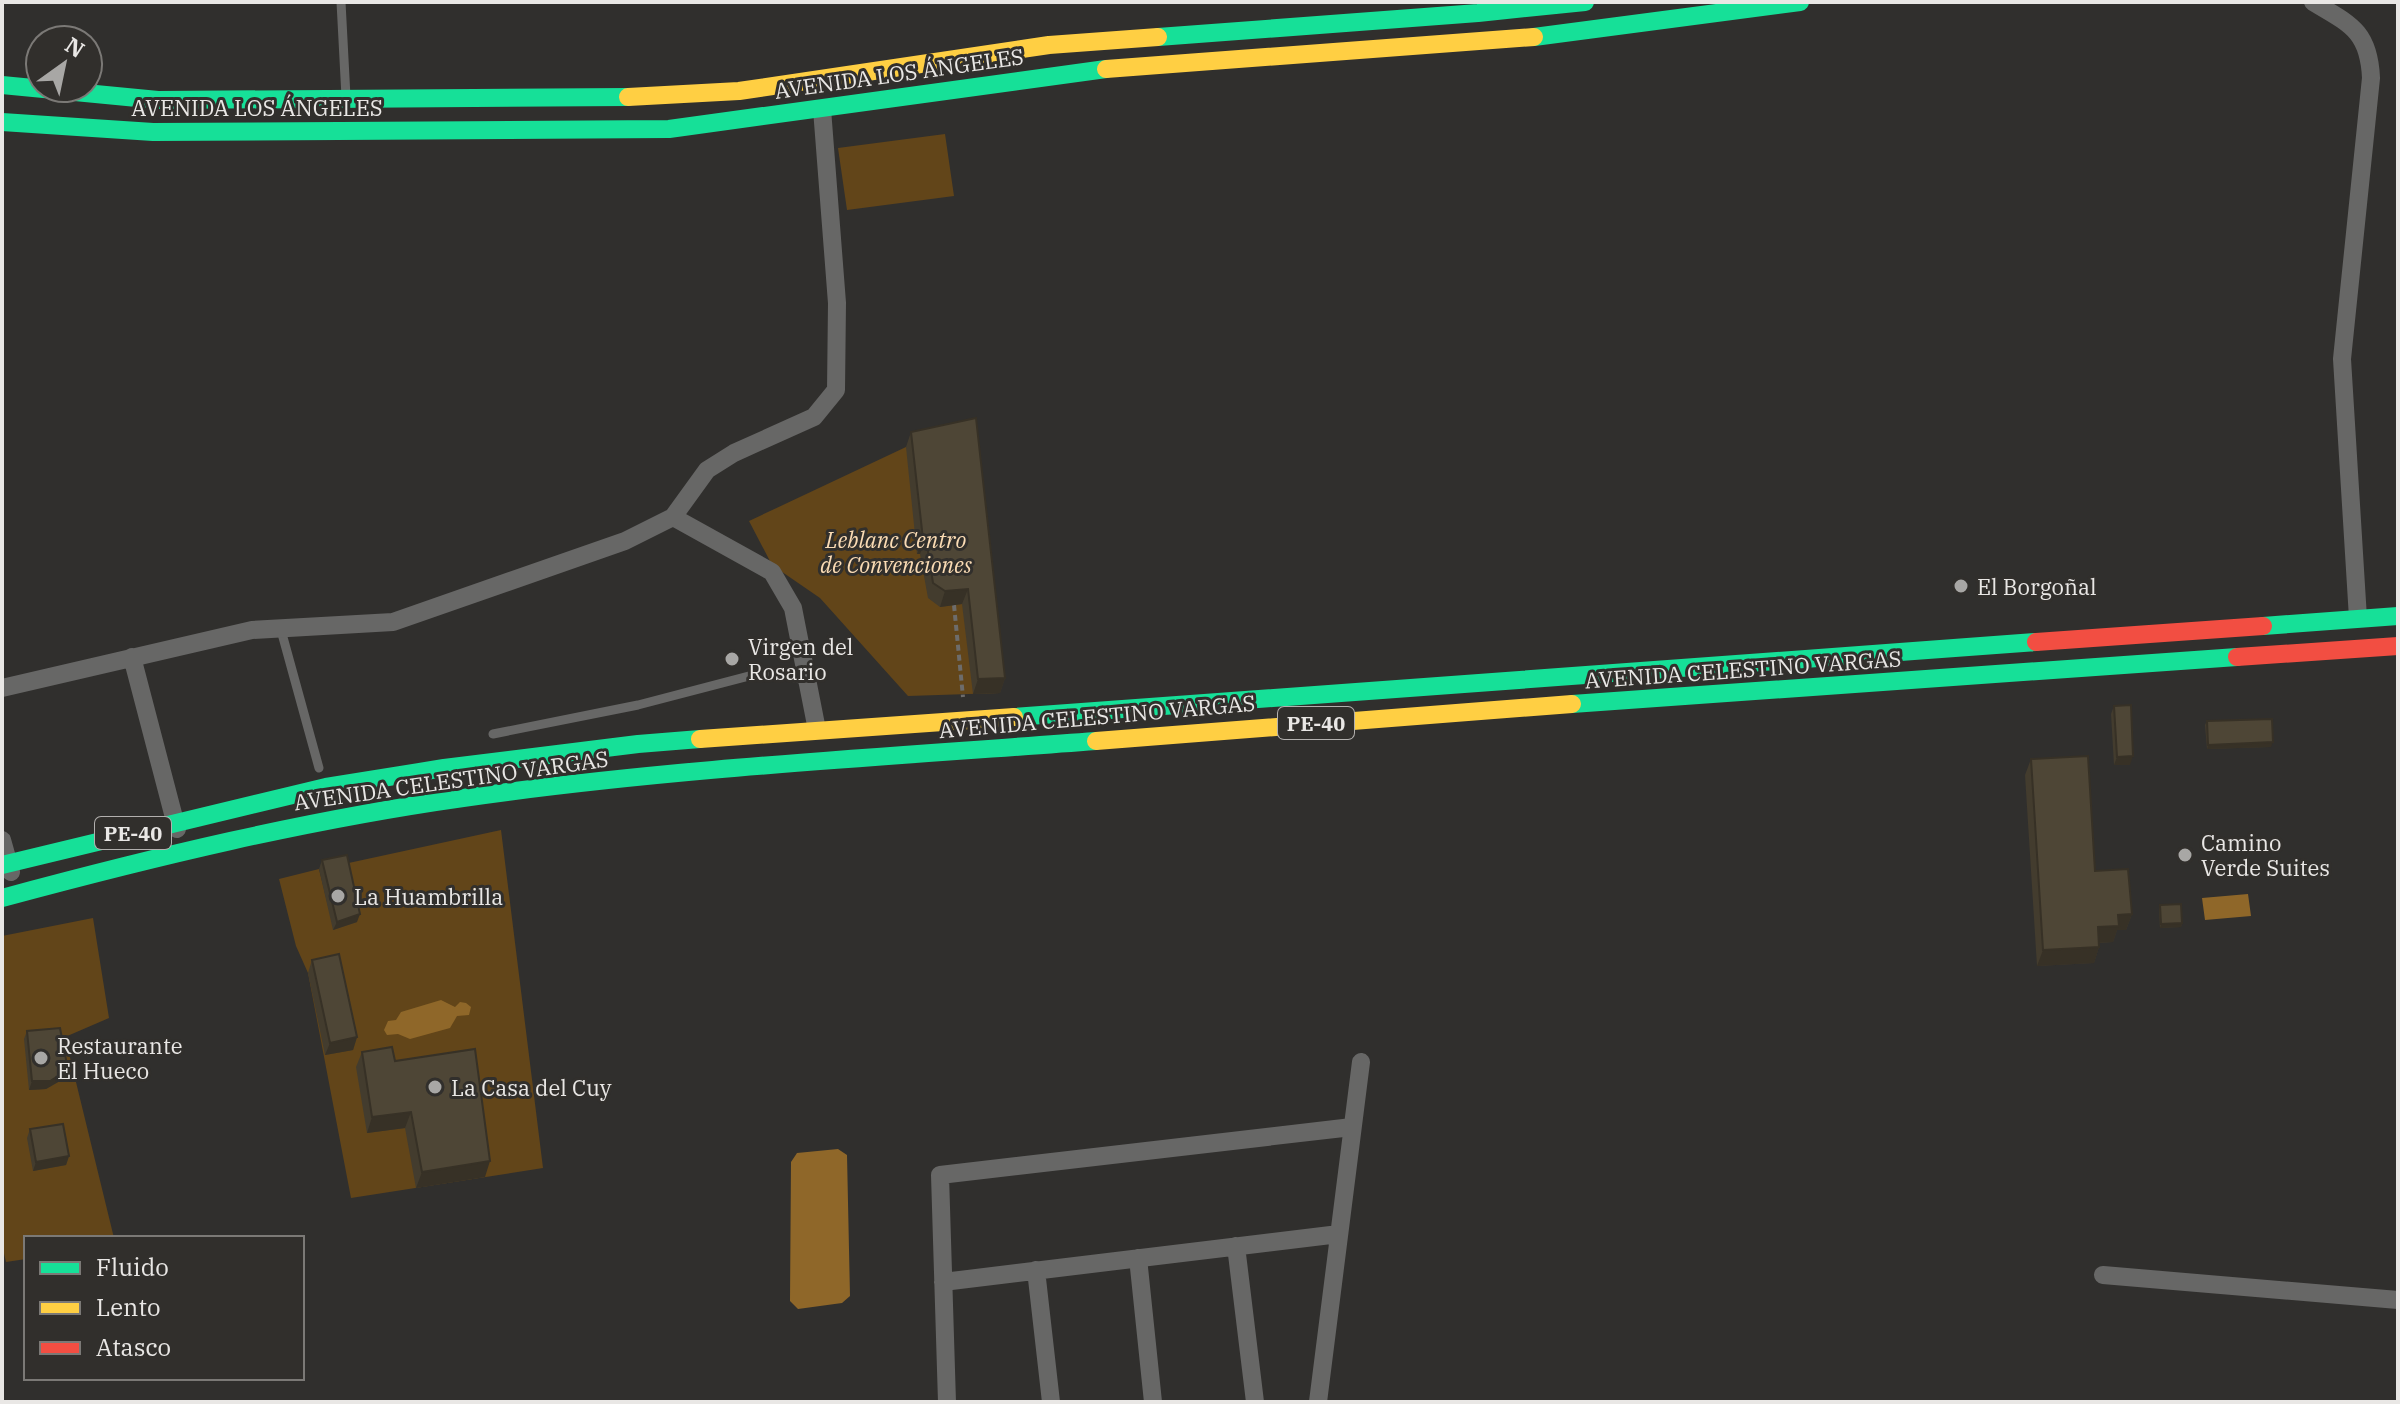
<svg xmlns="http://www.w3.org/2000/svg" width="2400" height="1404" font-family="'IBM Plex Serif',serif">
	<rect width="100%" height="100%" fill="#302f2d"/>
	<path fill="#624519" d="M945 134 954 196 847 210 838 148Z
		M971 433 1000 693 908 696 820 598 772 565 749 521 906 447Z
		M501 830 543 1168 351 1198 308 973 296 946 279 879 319 869 334 930 344 864Z
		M93 918 109 1018 65 1037 114 1238H26V1259L6 1262 2 1245V936Z"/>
	<path fill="#8f6729" d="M2248 894 2251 916 2205 920 2202 898Z
		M441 1000 455 1007 460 1002 466 1003 471 1007 469 1015 457 1016 450 1028 410 1039 398 1034 387 1035 384 1030 388 1021 396 1020 401 1012Z
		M838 1149 847 1155 850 1296 842 1303 798 1309 790 1301 791 1162 797 1153Z"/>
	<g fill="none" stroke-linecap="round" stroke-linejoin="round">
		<path stroke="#6d6c6b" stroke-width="4" stroke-dasharray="6 4" stroke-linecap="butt" d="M954 605 963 697"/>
		<path stroke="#676766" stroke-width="9" d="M341 2 346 97
			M281 630 319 768
			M493 734 638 705 764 672 806 680"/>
		<path stroke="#676766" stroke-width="18" d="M2313 2C2350 24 2369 31 2371 78L2342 359 2358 618
			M673 517 707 470 734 453 814 417 836 390 837 303 822 109
			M673 517 772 572 793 608 817 730
			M132 657 177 829
			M2 688 252 630 393 622 625 541 673 517
			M2 840 11 872
			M1236 1246 1255 1402
			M1138 1258 1153 1402
			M1036 1270 1051 1402
			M2103 1275 2398 1300
			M943 1282 1339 1234
			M947 1402 940 1175 1352 1127
			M1318 1402 1361 1062"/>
		<path stroke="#16e098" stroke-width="18" d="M1158 37 1478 13 1585 2
			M1534 37 1800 2
			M2 85 158 100 628 97
			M2 122 153 132 669 129 1106 69
			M2263 626 2398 616
			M1572 704 2237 657
			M1014 717 2036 642
			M2 865 326 787 444 768 638 744 700 739
			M2 898C154 857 307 820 463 798 673 768 885 757 1096 741"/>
		<path stroke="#ffcf43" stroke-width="18" d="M1106 69 1534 37
			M628 97 739 91 1049 45 1158 37
			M700 739 1014 717
			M1096 741 1572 704"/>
		<path stroke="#f24e42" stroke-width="18" d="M2036 642 2263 626
			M2237 657 2398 646"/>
	</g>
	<path fill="#433c2e" d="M911 432 1005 678 1000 693 973 694 962 604 940 607 928 598 920 554H917L906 447Z
		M2114 706 2130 765H2114L2111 714Z
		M2207 721 2271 747 2207 749 2205 725Z
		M2031 759 2095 871 2132 914 2126 930H2117L2113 942 2099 943V947L2094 963 2037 966 2025 775Z
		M322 860 357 922 333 930 319 869Z
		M2160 905 2182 923 2181 927 2160 928 2159 910Z
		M312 960 357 1037 353 1050 325 1055 308 973Z
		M27 1031 65 1078 46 1089 29 1090 24 1039Z
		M362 1052 395 1061 485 1177 416 1188 405 1128 367 1133 356 1067Z
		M30 1129 69 1156 66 1165 33 1171 27 1138Z"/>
	<path fill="#373126" d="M923 539H926L920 554H917Z
		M968 589 962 604 940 607 945 591Z
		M1005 678 1000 693 973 694 978 679Z
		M2273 742 2271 747 2207 749 2208 745Z
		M2133 756 2130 765H2114L2117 757Z
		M360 914 357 922 333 930 337 922Z
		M2132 914 2126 930H2117L2113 942 2093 943 2098 927 2118 915Z
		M2182 923 2181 927 2160 928 2161 924Z
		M2099 947 2094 963 2037 966 2043 950Z
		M357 1037 353 1050 325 1055 330 1043Z
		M68 1070 65 1078 46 1089 29 1090 32 1081Z
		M411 1112 405 1128 367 1133 372 1117Z
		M69 1156 66 1165 33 1171 36 1162Z
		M490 1161 485 1177 416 1188 422 1172Z"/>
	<path fill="#4e4636" stroke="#373126" stroke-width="2" d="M976 418 1005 678 978 679 968 589 945 591 933 583 926 539H923L911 432Z
		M2131 705 2133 756 2117 757 2114 706Z
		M2272 719 2273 742 2208 745 2207 721Z
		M2088 756 2095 871 2128 869 2132 914 2118 915 2119 926 2098 927 2099 947 2043 950 2031 759Z
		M347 855 360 914 337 922 322 860Z
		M2181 904 2182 923 2161 924 2160 905Z
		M339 954 357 1037 330 1043 312 960Z
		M60 1028 68 1070 50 1081H32L27 1031Z
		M392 1047 395 1061 475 1049 490 1161 422 1172 411 1112 372 1117 362 1052Z
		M63 1124 69 1156 36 1162 30 1129Z"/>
	<g fill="#a8a7a5" stroke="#312f2c" stroke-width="3">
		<circle cx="1961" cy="586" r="8"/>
		<circle cx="732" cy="659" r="8"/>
		<circle cx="2185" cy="855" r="8"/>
		<circle cx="338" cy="896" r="8"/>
		<circle cx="41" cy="1058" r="8"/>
		<circle cx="435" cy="1087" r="8"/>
	</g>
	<g text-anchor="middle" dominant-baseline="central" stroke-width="6" stroke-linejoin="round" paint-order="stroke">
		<g fill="#312f2c" stroke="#b2b0ae" stroke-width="2">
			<rect x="1278" y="707" width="76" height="32" rx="6"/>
			<rect x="95" y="817" width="76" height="32" rx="6"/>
		</g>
		<g font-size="20" font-weight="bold" fill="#e9e7e5">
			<text x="1316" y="723">PE-40</text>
			<text x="133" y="833">PE-40</text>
		</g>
		<g font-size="22" fill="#e9e7e5" stroke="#312f2c">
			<text transform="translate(899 73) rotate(-8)">AVENIDA LOS ÁNGELES</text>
			<text x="257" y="107">AVENIDA LOS ÁNGELES</text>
			<text transform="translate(1743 669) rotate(-4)">AVENIDA CELESTINO VARGAS</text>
			<text transform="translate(1097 716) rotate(-5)">AVENIDA CELESTINO VARGAS</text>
			<text transform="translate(451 780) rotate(-8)">AVENIDA CELESTINO VARGAS</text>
		</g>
		<g font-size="22" font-style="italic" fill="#fadbb4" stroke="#312f2c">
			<text x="896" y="539">Leblanc Centro<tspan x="896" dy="25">de Convenciones</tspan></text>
		</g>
		<g font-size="22" fill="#e9e7e5" stroke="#312f2c" text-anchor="start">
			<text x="1977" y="586">El Borgoñal</text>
			<text x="748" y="646">Virgen del<tspan x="748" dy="25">Rosario</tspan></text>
			<text x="2201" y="842">Camino<tspan x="2201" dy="25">Verde Suites</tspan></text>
			<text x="354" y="896">La Huambrilla</text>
			<text x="57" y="1045">Restaurante<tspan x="57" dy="25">El Hueco</tspan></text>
			<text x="451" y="1087">La Casa del Cuy</text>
		</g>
	</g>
	<rect width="2400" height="1404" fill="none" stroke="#e9e7e5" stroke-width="8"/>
	<rect x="24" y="1236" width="280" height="144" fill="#312f2c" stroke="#7b7976" stroke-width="2"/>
	<rect x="40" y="1262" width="40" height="12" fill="#16e098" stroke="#7b7976" stroke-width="2"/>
	<text x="96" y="1276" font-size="24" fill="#e9e7e5">Fluido</text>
	<rect x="40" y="1302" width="40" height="12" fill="#ffcf43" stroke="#7b7976" stroke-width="2"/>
	<text x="96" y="1316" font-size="24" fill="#e9e7e5">Lento</text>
	<rect x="40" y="1342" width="40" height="12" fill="#f24e42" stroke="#7b7976" stroke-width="2"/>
	<text x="96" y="1356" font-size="24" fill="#e9e7e5">Atasco</text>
	<g transform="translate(64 64) rotate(33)"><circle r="38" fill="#312f2c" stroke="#7b7976" stroke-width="2"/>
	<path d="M0-6L14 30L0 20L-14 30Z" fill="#a8a7a5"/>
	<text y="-12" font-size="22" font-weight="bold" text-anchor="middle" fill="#e9e7e5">N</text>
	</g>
</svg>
